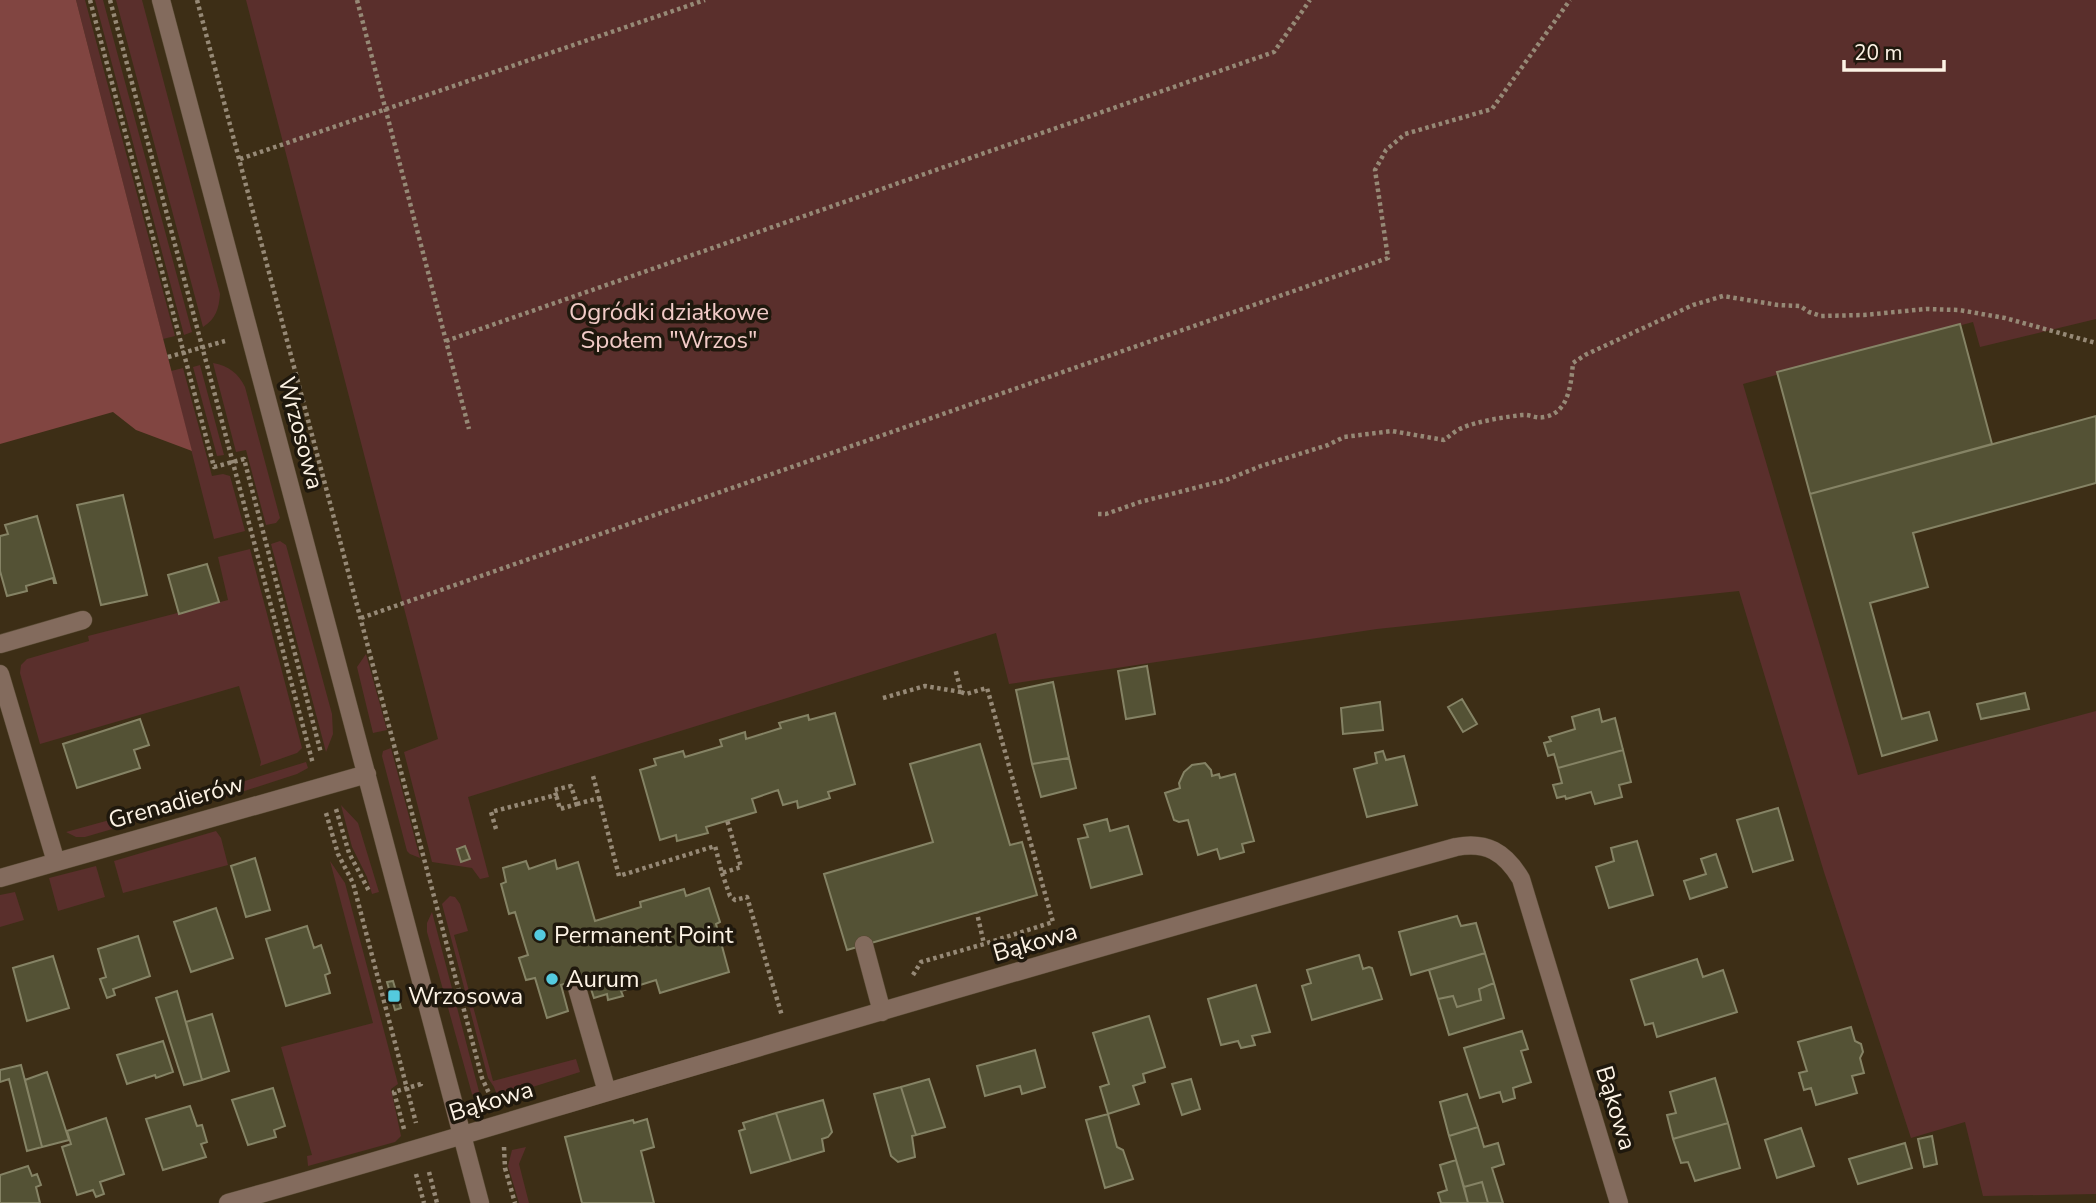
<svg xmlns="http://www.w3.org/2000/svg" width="2096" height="1203" font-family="'Nunito Sans',sans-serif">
	<rect width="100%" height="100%" fill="#3d2e16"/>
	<path fill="#5a2f2c" d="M76 0H85L175 336 163 339Z
		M95 0H103L192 332 184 335Z
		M116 0H142L220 294C219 308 216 319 203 327Z
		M246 0H2096V319L1980 347 1973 322 1743 384 1858 775 2096 711V1194L1983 1196 1965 1122 1911 1138 1824 872 1739 591 1377 629 1009 684 996 633 468 797 489 877 480 879 472 868 432 862 404 752 438 739Z
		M213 363C229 366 238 373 245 387L280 518 276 523 266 525 246 450 236 452Z
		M200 365 224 455 217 456 193 367Z
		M183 368 212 476 223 474 230 476 245 531 214 539 171 371Z
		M280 541 286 545 332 714 333 734 326 752 271 544Z
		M250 549 302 748 297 753 260 766 261 762 239 686 40 744 20 673 21 665 27 659 89 641 88 636 228 600 218 557Z
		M366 654 387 730 373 733 357 667Z
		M391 748 420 858 410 854 407 851 382 756 383 751Z
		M306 762 308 768 297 774 217 800 208 798 202 794Z
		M175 802 174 811 85 837H76L66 832Z
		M341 805 358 823 379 892 372 894 367 877 352 847Z
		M216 831 221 838 228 865 123 893 114 861Z
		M330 861 345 883 398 1084 391 1089 401 1136 395 1142 308 1166 307 1156 312 1155 281 1047 373 1023Z
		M96 866 105 897 58 911 49 878Z
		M15 892 24 920 0 927V895Z
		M450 896 455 897 460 904 468 931 454 935 493 1081 576 1059 580 1072 498 1098 494 1087 488 1078 442 904Z
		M432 912 482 1103 472 1094 427 932V923Z
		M526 1147 519 1164 529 1203H519L508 1166 512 1150Z"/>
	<path fill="#814541" d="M0 0H76L192 451 136 430 113 412 0 444Z"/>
	<path fill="#545235" stroke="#858365" stroke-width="2" d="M1960 324 1992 444 1810 494 1777 372Z
		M2096 416V483L1913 533 1928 587 1870 603 1902 719 1929 712 1937 740 1882 756 1810 494Z
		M123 495 147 595 101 605 77 505Z
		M37 516 56 583H54L53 578 26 586 27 591 7 596 0 571V536L8 534 5 525Z
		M207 564 219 602 179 614 168 575Z
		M1147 666 1155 714 1126 719 1118 671Z
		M1053 682 1069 758 1032 764 1016 690Z
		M2025 693 2029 709 1981 719 1977 704Z
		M1462 699 1477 724 1463 732 1448 707Z
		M1380 702 1383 730 1343 734 1341 708Z
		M1599 709 1602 722 1615 718 1623 750 1558 768 1554 754 1548 756 1544 743 1551 741 1549 737 1575 729 1572 717Z
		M835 713 855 784 828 792 830 798 798 808 797 801 783 805 778 790 752 799 756 812 706 827 708 833 677 841 676 835 660 840 640 770 656 765 654 759 683 751 685 757 722 746 720 740 745 732 746 739 781 728 779 723 808 715 809 720Z
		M140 719 149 745 134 750 140 768 77 788 63 744Z
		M980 744 1010 845 1022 842 1037 895 847 950 824 874 933 842 910 764Z
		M1623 750 1631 782 1619 785 1622 797 1595 804 1591 792 1566 799 1565 796 1557 798 1553 785 1562 783 1558 768Z
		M1383 751 1386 760 1404 756 1417 805 1367 817 1354 769 1377 763 1375 753Z
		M1069 758 1076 788 1041 797 1032 764Z
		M1205 763 1211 770 1212 776 1219 774 1220 778 1235 774 1254 841 1242 844 1244 852 1220 859 1217 849 1198 855 1188 820 1179 822 1174 820 1165 793 1180 788 1179 783 1184 772 1192 765Z
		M1778 808 1793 860 1753 872 1737 820Z
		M1107 819 1110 831 1128 826 1142 874 1091 888 1078 839 1088 837 1084 825Z
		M1637 841 1653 895 1609 908 1596 867 1614 861 1611 848Z
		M465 846 470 859 461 862 457 849Z
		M1716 854 1727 887 1690 899 1684 881 1706 874 1701 859Z
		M255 858 270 910 246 917 231 866Z
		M555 860 557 869 578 862 595 921 641 907 640 902 684 889 686 896 709 888 720 922 716 924 729 972 660 993 656 980 621 991 623 996 608 1000 607 994 594 998 587 977 561 985 568 1011 547 1018 535 978 526 980 519 958 528 955 515 912 509 914 501 884 506 882 503 868 526 861 529 869Z
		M216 908 233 958 191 972 174 922Z
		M1457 916 1461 926 1476 923 1485 953 1411 975 1399 932Z
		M307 926 314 948 321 945 330 973 325 975 330 993 286 1006 266 939Z
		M138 936 150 976 113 989 115 995 107 998 100 979 106 977 98 949Z
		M1485 953 1494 983 1479 989 1481 1000 1457 1007 1453 996 1438 999 1429 970Z
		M1359 955 1363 969 1369 967 1372 968 1382 999 1312 1020 1302 986 1311 983 1307 970Z
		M53 956 69 1008 27 1021 13 968Z
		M1697 959 1703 977 1723 970 1737 1012 1657 1037 1653 1023 1645 1025 1631 980Z
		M393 981 401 1008 395 1010 387 982Z
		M1494 983 1504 1018 1449 1035 1438 999 1453 996 1457 1007 1481 1000 1479 989Z
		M1256 985 1270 1032 1252 1036 1255 1045 1241 1048 1238 1041 1221 1045 1208 999Z
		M177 991 202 1080 184 1085 156 998Z
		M212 1014 229 1071 202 1080 186 1022Z
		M1149 1016 1165 1067 1143 1074 1145 1082 1133 1086 1139 1104 1108 1114 1100 1087 1109 1084 1093 1033Z
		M1851 1027 1855 1041 1861 1044 1863 1052 1860 1058 1864 1073 1852 1076 1857 1093 1816 1105 1811 1088 1804 1090 1799 1073 1807 1071 1798 1042Z
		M1522 1031 1528 1049 1521 1051 1531 1082 1513 1088 1515 1098 1503 1102 1500 1092 1480 1098 1464 1048Z
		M163 1041 173 1072 156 1078 155 1075 127 1084 117 1055Z
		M1035 1050 1045 1087 1022 1094 1020 1086 985 1096 977 1066Z
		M21 1065 42 1147 27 1151 9 1079 0 1082V1070Z
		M47 1072 69 1140 42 1147 25 1080Z
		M1715 1078 1728 1123 1673 1139 1667 1115 1676 1113 1670 1092Z
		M929 1079 945 1127 916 1135 901 1087Z
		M1191 1079 1200 1109 1182 1115 1172 1084Z
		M901 1087 916 1135 912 1136 915 1157 898 1162 891 1156 874 1094Z
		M273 1088 285 1126 274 1130 276 1137 248 1145 232 1100Z
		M1467 1094 1478 1127 1449 1136 1440 1102Z
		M823 1100 832 1132 828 1137 822 1139 824 1151 791 1161 776 1113Z
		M190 1106 197 1126 202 1125 207 1142 201 1144 206 1157 163 1170 146 1119Z
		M776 1113 791 1161 751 1173 739 1131 745 1129 743 1123Z
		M1108 1114 1117 1147 1123 1150 1133 1179 1105 1188 1086 1120Z
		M106 1118 124 1174 100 1182 104 1194 96 1197 93 1190 77 1195 62 1147 71 1144 67 1131Z
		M647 1119 654 1147 641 1151 654 1203H582L565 1137 633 1120 634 1123Z
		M1728 1123 1740 1168 1695 1181 1688 1162 1681 1163 1673 1139Z
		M1478 1127 1484 1147 1498 1143 1504 1164 1492 1168 1503 1203H1488L1482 1182 1464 1187 1449 1136Z
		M1801 1128 1814 1166 1777 1178 1765 1140Z
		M1932 1136 1937 1164 1924 1167 1918 1139Z
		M1905 1143 1912 1168 1858 1184 1849 1159Z
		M1456 1160 1468 1203H1441L1438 1193 1447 1190 1440 1165Z
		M28 1166 32 1176 37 1174 41 1185 36 1187 40 1203H0V1175Z
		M1482 1182 1488 1203H1468L1464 1187Z"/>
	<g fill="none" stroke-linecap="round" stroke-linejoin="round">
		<defs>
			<path id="minor" d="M161 0 480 1203
				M0 644 83 620
				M0 674 56 862
				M0 878 367 774
				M864 945 882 1012
				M575 981 607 1092
				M228 1203C397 1156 565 1104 733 1055 973 984 1214 914 1456 847 1486 841 1505 852 1521 879L1619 1203"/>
		</defs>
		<use href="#minor" stroke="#584a33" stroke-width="19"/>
		<path stroke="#968976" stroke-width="4.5" stroke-dasharray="3.5 3.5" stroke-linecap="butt" d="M90 0 214 467 244 459 321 753
			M110 0 313 764
			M197 0 482 1078 493 1102
			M357 0 469 429
			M240 159 705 0
			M446 341 1274 52 1310 0
			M168 357 225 341
			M1098 514H1106L1140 502 1226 480 1261 466 1328 445 1344 437 1392 431 1444 440C1450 436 1456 430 1462 428 1478 421 1505 417 1522 415 1530 414 1536 419 1544 417 1569 413 1571 384 1573 363L1585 355 1693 305 1723 296 1778 305 1800 306 1809 312 1821 316 1864 315 1926 309 1959 310 2005 318 2096 343
			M361 618 1388 258 1375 170 1386 150 1405 134 1492 109 1570 0
			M961 692 966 694 987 688 1053 922 984 944
			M883 698 925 686 961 692 955 668
			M599 798 619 876 715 846 722 873 741 867 727 820
			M577 804 599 798 593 776
			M336 809 349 853 369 891
			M326 813 338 854 353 883 416 1123
			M496 829 491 812 556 795 554 790 571 786 577 804 560 809 556 795
			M722 873 730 896 735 900 747 897 782 1016
			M913 975 921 962 984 944 977 913
			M404 1129 394 1092 421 1084V1082
			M504 1147 505 1168 515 1203
			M429 1172 437 1203
			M416 1174 424 1203"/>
		<use href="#minor" stroke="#836b5d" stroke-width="18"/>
	</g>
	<g fill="#54cade" stroke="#1f180d" stroke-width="2.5">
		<circle cx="540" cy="935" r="7"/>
		<circle cx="552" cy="979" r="7"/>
		<rect x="387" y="989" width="14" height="14" rx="3.5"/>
	</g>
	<g text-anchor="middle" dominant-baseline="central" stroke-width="7" stroke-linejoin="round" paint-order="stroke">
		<g font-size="24" fill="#f2cbc7" stroke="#1f180d">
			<text x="669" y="312">Ogródki działkowe<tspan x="669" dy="28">Społem "Wrzos"</tspan></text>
		</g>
		<g font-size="24" fill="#fdf3e5" stroke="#1f180d">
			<text transform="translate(301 433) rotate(75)">Wrzosowa</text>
			<text transform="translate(176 802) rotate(-16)">Grenadierów</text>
			<text transform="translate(1035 942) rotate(-16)">Bąkowa</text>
			<text transform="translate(491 1101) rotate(-17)">Bąkowa</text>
			<text transform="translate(1616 1108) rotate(73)">Bąkowa</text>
		</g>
		<g font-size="24" fill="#fdf3e5" stroke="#1f180d" text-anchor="start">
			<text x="554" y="935">Permanent Point</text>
			<text x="566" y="979">Aurum</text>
			<text x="408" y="996">Wrzosowa</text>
		</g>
	</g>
	<path d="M1844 60v10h100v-10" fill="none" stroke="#fdf3e5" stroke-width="3.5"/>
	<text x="1854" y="60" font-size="21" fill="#fdf3e5" stroke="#1f180d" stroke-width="5" paint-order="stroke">20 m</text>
</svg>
